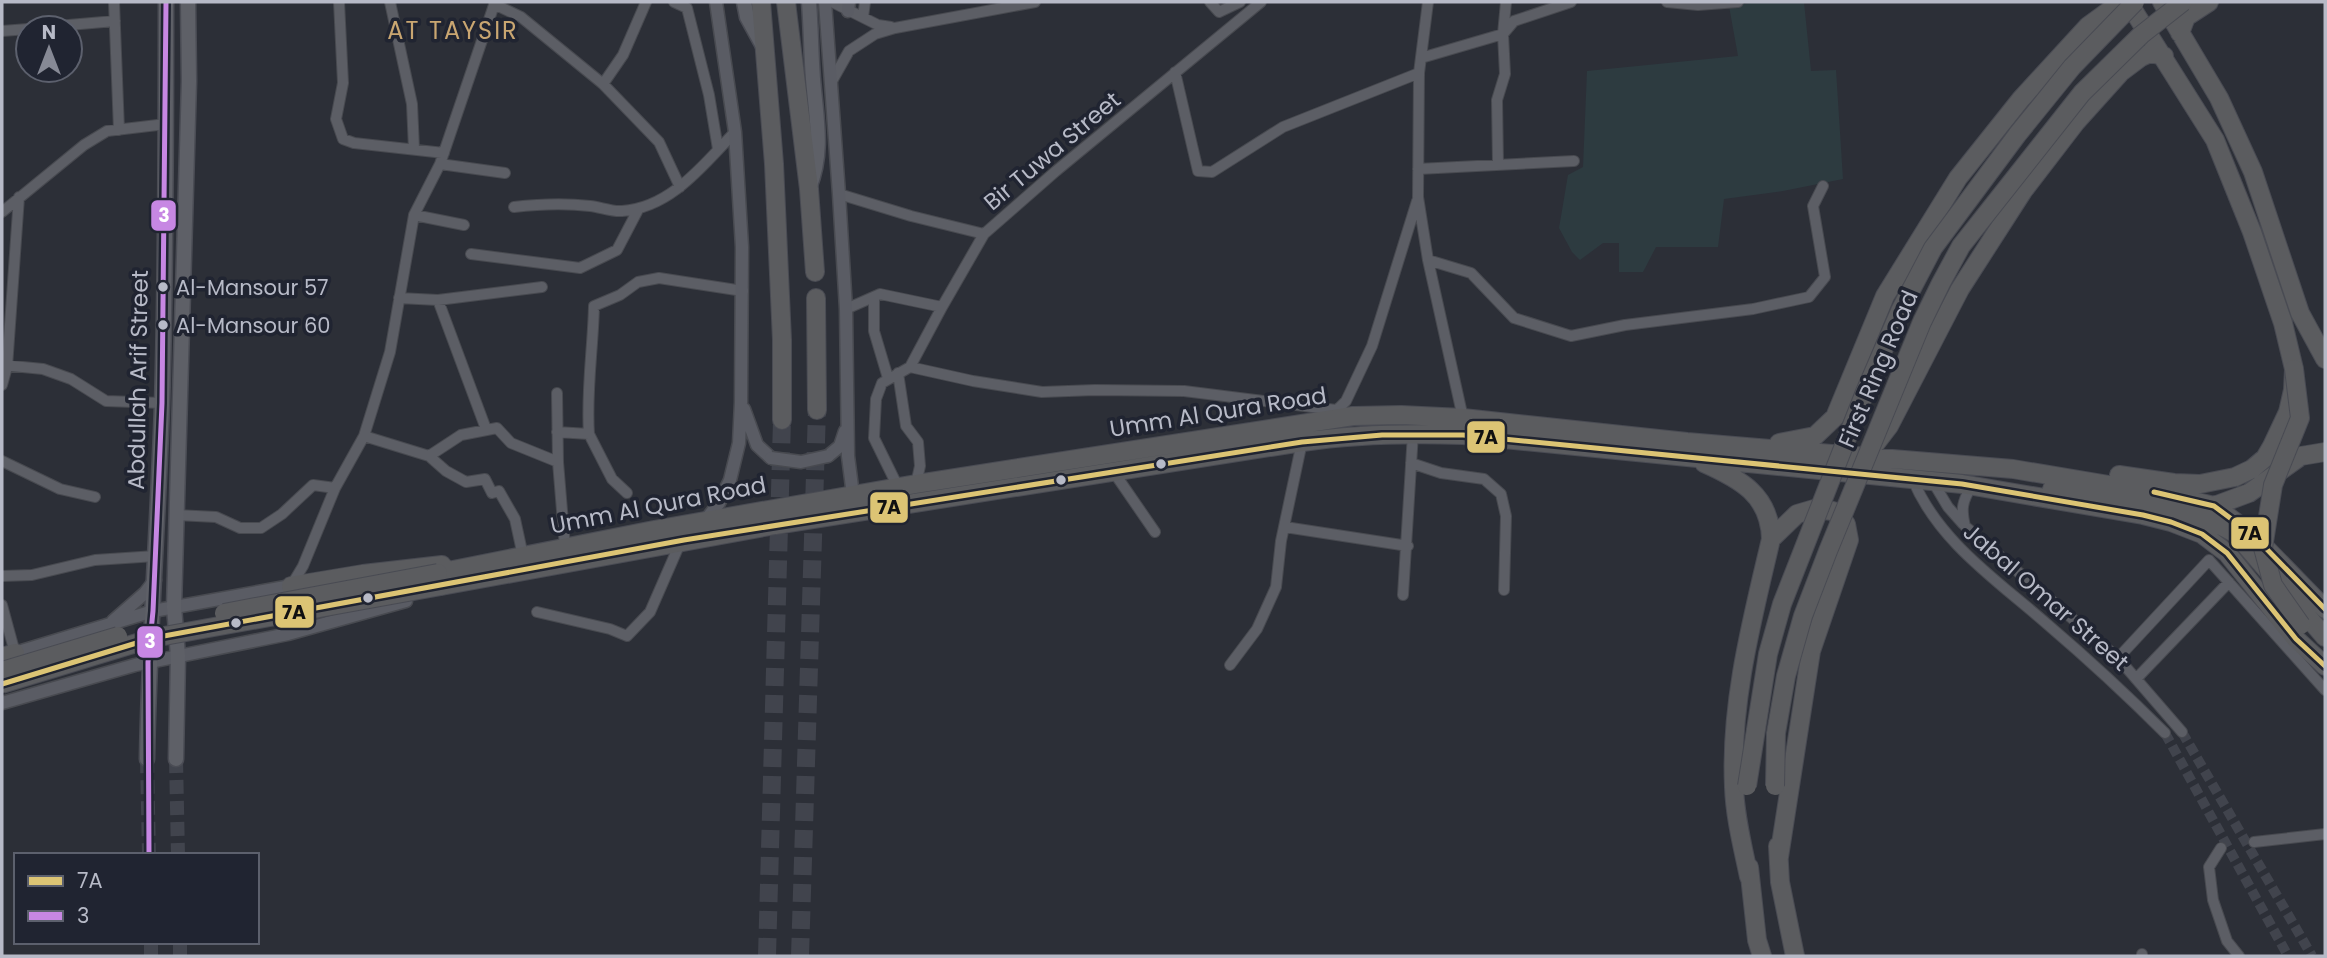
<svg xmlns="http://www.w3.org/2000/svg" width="2327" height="958" font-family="Poppins,sans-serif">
	<rect width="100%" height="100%" fill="#2c2f37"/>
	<path fill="#2d3b40" d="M1757 2H1804L1811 71 1836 70 1843 179 1783 191 1724 199 1718 247H1656L1643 272H1619V243H1603L1580 260 1572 252 1559 228 1568 175 1583 167 1587 71 1738 56 1729 6Z"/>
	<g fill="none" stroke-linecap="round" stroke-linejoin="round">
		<path stroke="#41444d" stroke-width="10" stroke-dasharray="10 5" stroke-linecap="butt" d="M2182 732 2312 956
			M2165 733 2288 956"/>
		<path stroke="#41444d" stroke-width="14" stroke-dasharray="14 7" stroke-linecap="butt" d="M147 759 149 855
			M176 759 178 855
			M151 942V956
			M180 942V956"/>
		<path stroke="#41444d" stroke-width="18" stroke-dasharray="18 9" stroke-linecap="butt" d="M767 956 782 420
			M800 956 817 410"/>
		<defs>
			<path id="street" d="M114 2 119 130
				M339 2 343 83 336 119 343 139 354 143 444 153
				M390 2 412 104 414 149
				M674 2 687 8 709 95 718 149
				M832 2 878 25 891 27
				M1210 2 1219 12 1240 2
				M1428 2 1419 73 1418 197 1428 260 1463 418
				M1667 2 1698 5 1738 2
				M494 4 521 17 603 84 659 142 680 187
				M863 17 865 2
				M34 28 115 21
				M2 31 28 29
				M1421 58 1503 34 1514 21 1571 2
				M1175 72 1198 171 1212 172 1283 127 1419 73
				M832 81 849 51 875 34 895 28 1035 2
				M603 84 623 55 646 2
				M440 164 505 173
				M1498 164 1497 100 1505 74 1503 34 1506 2
				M1418 169 1574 161
				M839 194 911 216 984 234 1056 171 1261 2
				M514 207C540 204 564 203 590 206 600 207 612 212 622 211 671 208 704 164 735 132
				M2 212 84 145 107 131 166 124
				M414 215 464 225
				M471 254 580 268 617 250 639 208
				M1428 260 1471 273 1514 318 1571 336 1625 325 1753 309 1809 297 1825 277 1813 206 1823 186
				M874 297V331L888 378
				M399 298 438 300 542 287
				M438 300 486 429
				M846 309 880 294 942 307 984 234
				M2 365 43 369 71 379 106 401 162 403
				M910 367 942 307
				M898 373 906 426 918 442 920 466 916 484
				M2 385 7 367 19 197
				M557 393 558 462 565 547
				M1334 413 1346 401 1372 346 1417 201
				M557 432 589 434C586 391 593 349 594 306L620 295 638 282 659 278 743 291
				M589 434 612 479 627 493
				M364 436 429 456 461 435 497 428 511 443 558 462
				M429 456 446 471 466 482 485 479 492 493 499 491 515 519 523 556
				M2 461 60 489 95 497
				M1411 463 1441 473 1484 479 1501 494 1506 516 1504 590
				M1113 471 1155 532
				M1913 480C1939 542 1998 581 2047 624 2088 659 2127 695 2165 733
				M1933 482 1948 507 1963 524
				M898 487 874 438 876 399 882 383 910 367 973 381 1042 392 1095 390 1184 391 1336 410
				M1971 487C1962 502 1961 509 1965 526L2118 658 2182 732
				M176 515 216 517 240 528H261L282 514 313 485 335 488
				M1285 527 1408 546
				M2 576 32 575 95 560 156 556
				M291 586 303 566 335 488 364 436 390 352 414 215 440 164 495 2
				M1403 595 1413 433
				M2 605 15 653
				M537 612 610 629 627 636 650 612 681 541
				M2118 658 2209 560 2325 690
				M1230 665 1257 629 1276 587 1281 541 1302 442
				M2136 679 2229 582
				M2254 842 2325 834
				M2221 848 2209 867 2213 900 2227 941 2239 956
				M2142 954V956"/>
			<path id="secondary" d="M825 2 839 194 846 309 848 456 853 495
				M848 11 849 2
				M744 409 757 445 771 458
				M828 456 840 446 845 431
				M705 521 719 503 730 480 739 443 741 402 742 247 735 132 716 2
				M113 621 145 593 155 580
				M15 653 153 611 291 586
				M2 703 135 665 288 634 406 601"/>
			<path id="primary" d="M744 2 747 17 764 48
				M809 2C811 28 811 53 813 79 816 117 824 152 809 188
				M147 759C149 641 158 523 162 405 166 270 166 136 166 2
				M176 759 178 656 174 607 189 81 188 2"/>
			<path id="highway" d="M761 2 774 164 782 340V420
				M786 2 809 189 815 272
				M2162 2 2219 98 2253 172 2300 313 2325 359
				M2180 33 2186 17 2209 2
				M816 298 817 410
				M1779 443 1815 436 1835 417 1885 296 1958 178 2021 99 2088 26 2110 10 2127 2
				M1876 443 1889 426 1960 289 2023 191 2076 122 2121 72 2141 57 2150 53 2164 56
				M1704 463C1740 479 1770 495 1771 539 1752 620 1730 703 1734 787 1735 817 1743 848 1749 877
				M2119 475 2174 483 2200 484 2235 477 2252 469 2265 458 2272 446 2288 412 2293 390 2294 369 2283 323 2252 232 2215 140 2128 2
				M2052 489C2113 496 2183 502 2236 534L2325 637
				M2214 506 2249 493 2301 456 2325 452
				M1771 539 1797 514 1814 509 1833 511 1846 524 1849 540 1811 651 1779 857
				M438 573 654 530 916 484 1353 416 1401 415 1463 418 1687 442 2013 469 2168 495 2214 506 2253 535 2325 609
				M291 586 363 574 442 565
				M441 586 775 525 1302 442C1356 434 1409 433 1463 435L1962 484 2143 515 2171 522 2202 534 2227 553 2296 639 2325 666
				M2 657 15 653
				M1778 846 1780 882 1795 956
				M1749 867 1757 940 1762 956"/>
		</defs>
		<use href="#street" stroke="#484a50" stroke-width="12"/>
		<use href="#secondary" stroke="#484a50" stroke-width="15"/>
		<use href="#primary" stroke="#4a4c54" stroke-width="17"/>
		<use href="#highway" stroke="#494b53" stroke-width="20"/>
		<use href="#street" stroke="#5c5e65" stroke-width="10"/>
		<use href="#secondary" stroke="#5a5c64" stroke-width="12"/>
		<use href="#primary" stroke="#5e6067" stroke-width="14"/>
		<use href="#highway" stroke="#5b5c5f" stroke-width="18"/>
		<defs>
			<path id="secondary-bridge" d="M771 458 801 462 828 456"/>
			<path id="highway-bridge" d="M2294 369 2300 418 2273 485 2263 548 2273 585 2301 625
				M224 613 438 573
				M2 671 118 636
				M2 684 153 638 441 586
				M1747 786 1768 654 1782 604 1865 392 1900 311 1933 248 2017 135 2072 67 2135 2
				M1775 786 1776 733 1786 676 1803 616 1828 551 1922 322 1941 283 1961 246 2082 93 2141 35 2183 2"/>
		</defs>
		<use href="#secondary-bridge" stroke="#484a50" stroke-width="15" stroke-linecap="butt"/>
		<use href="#highway-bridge" stroke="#494b53" stroke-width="20" stroke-linecap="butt"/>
		<use href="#secondary-bridge" stroke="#5a5c64" stroke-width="12"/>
		<use href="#highway-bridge" stroke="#5b5c5f" stroke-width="18"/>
		<defs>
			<path id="bus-1" d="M2154 492 2214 506 2253 535 2325 609
				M2 684 153 638 684 540 1302 442 1382 435H1463L1962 484 2143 515 2171 522 2202 534 2227 553 2296 639 2325 666"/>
			<path id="bus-2" d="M149 855 148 662 153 611 162 403 166 2"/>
		</defs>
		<use href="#bus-1" stroke="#202431" stroke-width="10"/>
		<use href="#bus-2" stroke="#202431" stroke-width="10"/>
		<use href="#bus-1" stroke="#dcc474" stroke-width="5"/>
		<use href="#bus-2" stroke="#c787e3" stroke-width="5"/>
	</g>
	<g fill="#b7bac7" stroke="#202431" stroke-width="2.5">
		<circle cx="163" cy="287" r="6"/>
		<circle cx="163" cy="325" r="6"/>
		<circle cx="1161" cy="464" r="6"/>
		<circle cx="1061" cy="480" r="6"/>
		<circle cx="368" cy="598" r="6"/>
		<circle cx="236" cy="623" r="6"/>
	</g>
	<g text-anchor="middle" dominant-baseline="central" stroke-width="7" stroke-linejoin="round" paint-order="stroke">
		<g font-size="21" fill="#b7bac7" stroke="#202431" text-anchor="start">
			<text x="176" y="287">Al-Mansour 57</text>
			<text x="176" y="325">Al-Mansour 60</text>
		</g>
		<g font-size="23" fill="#b7bac7" stroke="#202431">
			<text transform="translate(1052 151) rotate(-40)">Bir Tuwa Street</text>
			<text transform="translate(1878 369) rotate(-67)">First Ring Road</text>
			<text transform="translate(138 380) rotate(-89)">Abdullah Arif Street</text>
			<text transform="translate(1218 412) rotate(-9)">Umm Al Qura Road</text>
			<text transform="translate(658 505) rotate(-11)">Umm Al Qura Road</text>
			<text transform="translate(2046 597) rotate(41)">Jabal Omar Street</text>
		</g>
		<g font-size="24" letter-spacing="2" fill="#c9a671" stroke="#202431">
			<text x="453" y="30">AT TAYSIR</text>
		</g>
	</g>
	<g stroke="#202431" stroke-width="2.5">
		<rect x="150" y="199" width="27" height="33" rx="7" fill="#c787e3"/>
		<rect x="1466" y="420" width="40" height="34" rx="7" fill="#dcc474"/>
		<rect x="869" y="491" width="40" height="33" rx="7" fill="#dcc474"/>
		<rect x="2230" y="516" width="40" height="34" rx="7" fill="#dcc474"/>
		<rect x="274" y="595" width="41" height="34" rx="7" fill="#dcc474"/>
		<rect x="136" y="625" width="28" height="34" rx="7" fill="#c787e3"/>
	</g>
	<g font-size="19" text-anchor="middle" font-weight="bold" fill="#fff">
		<text x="164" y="222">3</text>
		<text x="150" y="648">3</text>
	</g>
	<g font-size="19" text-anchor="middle" font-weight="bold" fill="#111">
		<text x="1486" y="444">7A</text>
		<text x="889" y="514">7A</text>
		<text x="2250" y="540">7A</text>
		<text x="294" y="619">7A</text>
	</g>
	<rect width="2327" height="958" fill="none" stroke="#b7bac7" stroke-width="7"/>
	<rect x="14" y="853" width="245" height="91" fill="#202431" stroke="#5c606d" stroke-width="2"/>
	<rect x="28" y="876" width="35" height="10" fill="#dcc474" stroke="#5c606d" stroke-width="2"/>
	<text x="77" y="888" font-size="21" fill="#b7bac7">7A</text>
	<rect x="28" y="911" width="35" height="10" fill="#c787e3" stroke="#5c606d" stroke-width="2"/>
	<text x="77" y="923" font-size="21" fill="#b7bac7">3</text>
	<g transform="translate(49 49)"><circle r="33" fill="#202431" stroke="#5c606d" stroke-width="2"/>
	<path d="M0-5L12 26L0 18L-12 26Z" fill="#868995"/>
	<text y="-10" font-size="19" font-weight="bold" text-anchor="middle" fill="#b7bac7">N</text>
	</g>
</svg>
